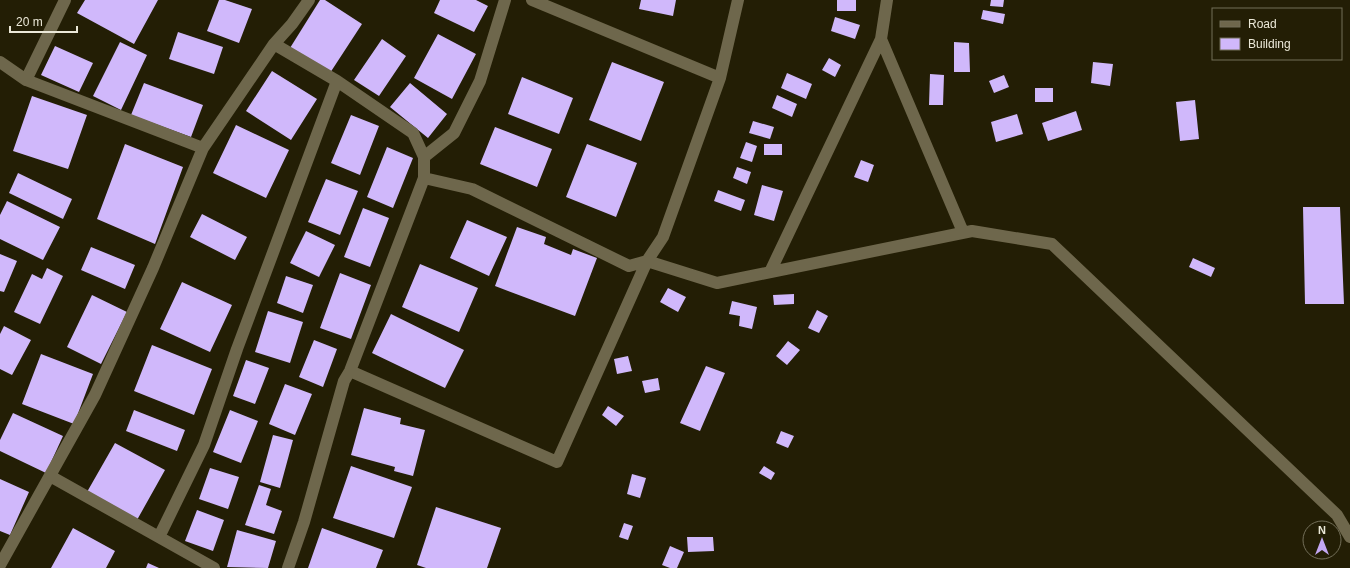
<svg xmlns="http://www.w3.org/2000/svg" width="1350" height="568" font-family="Arial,sans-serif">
	<rect width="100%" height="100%" fill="#231e05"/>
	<path fill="#d0b8fb" d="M85 0H158L134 44 77 13Z
		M219 0H225L252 9 239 43 207 31Z
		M320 0H325L362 24 330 73 290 48Z
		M440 0H476L488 6 474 32 434 13Z
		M641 0H676L673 16 639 9Z
		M837 0H856V11H837Z
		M991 0H1004L1003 7 990 6Z
		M983 10 1005 14 1003 24 981 19Z
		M835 17 860 25 855 39 831 31Z
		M178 32 223 47 214 74 169 59Z
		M438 34 476 54 452 99 414 78Z
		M382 39 406 56 379 96 354 80Z
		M120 42 147 55 121 110 93 96Z
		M954 42 969 43 970 72H954Z
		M55 46 93 63 79 92 41 75Z
		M829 58 841 65 835 77 822 70Z
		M612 62 664 82 641 141 589 120Z
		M1093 62 1113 64 1110 86 1091 83Z
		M272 71 317 99 291 140 246 111Z
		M787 73 812 84 806 99 781 88Z
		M930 74 944 75 943 105H929Z
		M1004 75 1009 87 994 93 989 81Z
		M522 77 573 98 559 134 508 114Z
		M144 83 203 105 191 137 131 115Z
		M410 83 447 114 428 138 390 107Z
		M1035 88H1053V102H1035Z
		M777 95 797 104 792 117 772 108Z
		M32 96 87 115 68 169 13 151Z
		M1195 100 1199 139 1180 141 1176 102Z
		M1076 111 1082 130 1048 141 1042 123Z
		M1017 114 1023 134 996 142 991 122Z
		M351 115 379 126 360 175 331 163Z
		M753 121 774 127 770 139 749 133Z
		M236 125 289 150 266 198 213 173Z
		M495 127 552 149 537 187 480 164Z
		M746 142 757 146 752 162 740 158Z
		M125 144 183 167 155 244 97 219Z
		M587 144 637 163 616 217 566 197Z
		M764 144H782V155H764Z
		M387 147 413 158 393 208 367 197Z
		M861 160 874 165 868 182 854 177Z
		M737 167 751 172 747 184 733 178Z
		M18 173 72 199 63 219 9 193Z
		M326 179 358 191 340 235 308 222Z
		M762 185 783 191 774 221 754 215Z
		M718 190 745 200 741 211 714 201Z
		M7 201 60 227 43 260 0 239V215Z
		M1303 207H1340L1344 304H1305Z
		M363 208 389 218 370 267 344 257Z
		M202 214 247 237 235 260 190 237Z
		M467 220 507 237 489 276 450 258Z
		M517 227 546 237 544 244 571 255 573 249 597 258 575 316 495 286Z
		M306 231 335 245 319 277 290 263Z
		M91 247 135 265 125 289 81 270Z
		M0 254 17 261 4 292 0 291Z
		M1193 258 1215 268 1211 277 1189 267Z
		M420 264 478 288 459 332 402 307Z
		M47 268 63 276 40 324 14 312 32 274 42 279Z
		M340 273 371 285 351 339 320 328Z
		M286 276 313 285 303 313 277 303Z
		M182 282 232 305 210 352 160 329Z
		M668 288 686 297 678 312 660 302Z
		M794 294V304L774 305 773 295Z
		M92 295 127 312 101 364 67 347Z
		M732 301 757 307 752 329 739 326 740 316 729 314Z
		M817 310 828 316 819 333 808 328Z
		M268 311 303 322 290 363 255 352Z
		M391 314 464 350 445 388 372 353Z
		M4 326 31 340 12 375 0 369V334Z
		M314 340 337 349 323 387 299 377Z
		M788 341 800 350 787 365 776 356Z
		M152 345 212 369 194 415 134 391Z
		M41 354 93 374 74 424 22 404Z
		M628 356 632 371 617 374 614 359Z
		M246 360 269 368 255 404 233 396Z
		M706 366 725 373 700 431 680 423Z
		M658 378 660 390 645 393 642 381Z
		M285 384 312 394 295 435 269 424Z
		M608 406 624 416 616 426 602 415Z
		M364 408 401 418 400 424 425 430 413 476 394 471 395 467 351 455Z
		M134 410 185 430 177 451 126 431Z
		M230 410 258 421 241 463 213 452Z
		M13 413 63 436 46 473 0 451V440Z
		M781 431 794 436 788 448 776 443Z
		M273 435 293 440 280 488 260 482Z
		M115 443 165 470 137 520 87 492Z
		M351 466 412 487 394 538 333 518Z
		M764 466 775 473 771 480 759 473Z
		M210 468 239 477 228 509 199 499Z
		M632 474 646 478 640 498 627 494Z
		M0 479 29 492 10 535 0 531Z
		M259 485 271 489 266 505 282 511 274 534 245 525Z
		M436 507 501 528 487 568H426L417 565Z
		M197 510 224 520 213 551 185 541Z
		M624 523 633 526 628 540 619 537Z
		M73 528 115 551 106 568H51Z
		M322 528 383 550 376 568H308Z
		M237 530 276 541 268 568 227 567Z
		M687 537H713L714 551 688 552Z
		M670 546 684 552 677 568H670L662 565Z
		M148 563 159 568H146Z"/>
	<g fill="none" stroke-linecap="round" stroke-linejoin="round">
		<path stroke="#6e674c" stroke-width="12" d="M532 0 720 78
			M881 39 963 232
			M274 44 337 81 413 133 424 157V178L350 371 344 381 304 522 288 568
			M0 62 26 80 203 148
			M26 80 65 0
			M424 157 454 133 480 81 505 0
			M424 178 472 189 629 266 647 261 663 237 720 78 738 0
			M770 272 881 39 887 0
			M350 371 557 462 647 261 717 283 972 231 1052 244 1337 515 1350 537
			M50 476 214 568
			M159 537 204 445 237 349 337 81
			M0 565 95 395 153 268 203 148 274 44 292 24 309 0"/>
	</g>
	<rect x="1212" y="8" width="130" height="52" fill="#231e05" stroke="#736f59"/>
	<rect x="1220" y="21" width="20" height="6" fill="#6e674c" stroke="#736f59"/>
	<text x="1248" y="28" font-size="12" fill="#ebe8d8">Road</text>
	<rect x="1220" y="38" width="20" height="12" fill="#d0b8fb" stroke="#736f59"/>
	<text x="1248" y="48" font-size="12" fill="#ebe8d8">Building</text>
	<g transform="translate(1322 540)"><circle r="19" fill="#231e05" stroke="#736f59"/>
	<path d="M0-3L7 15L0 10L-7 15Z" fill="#c3a7f2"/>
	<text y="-6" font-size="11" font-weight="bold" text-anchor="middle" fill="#ebe8d8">N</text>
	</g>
	<path d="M10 26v6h67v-6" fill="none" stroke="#ebe8d8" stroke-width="2"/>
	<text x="16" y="26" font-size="12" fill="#ebe8d8" stroke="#231e05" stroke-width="3" paint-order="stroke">20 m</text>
</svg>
